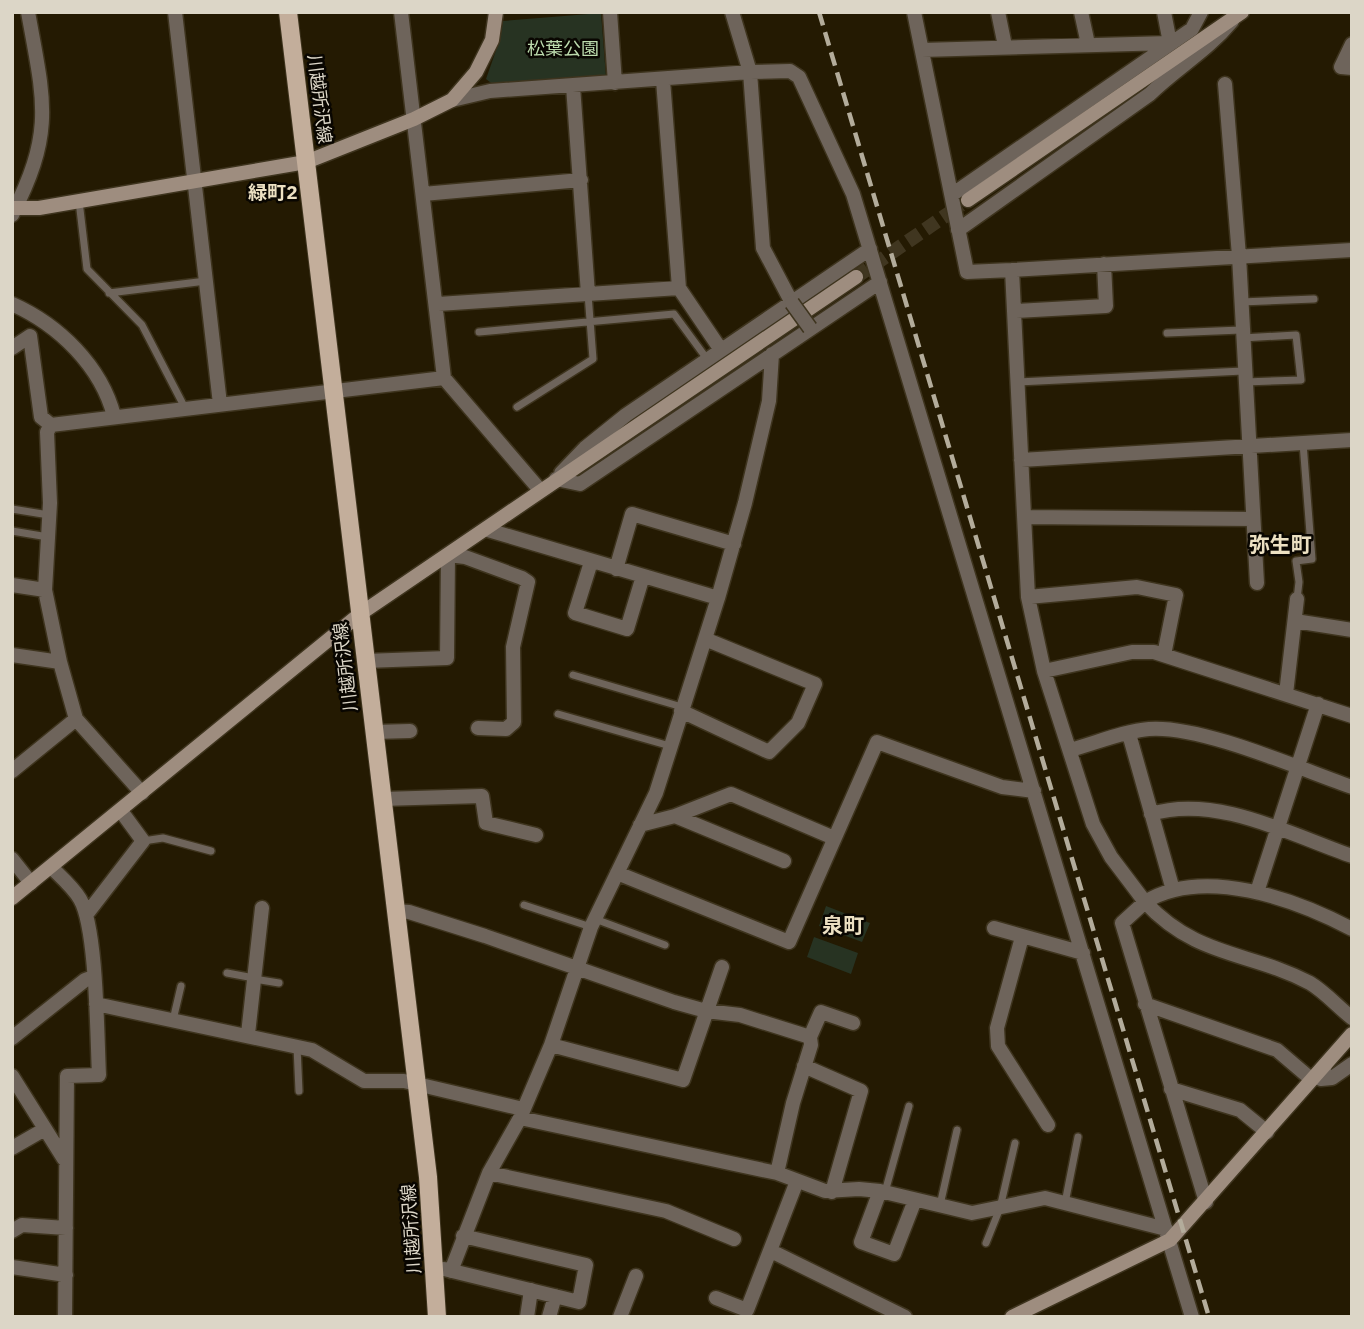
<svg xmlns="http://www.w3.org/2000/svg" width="1364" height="1329" font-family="'IBM Plex Sans','Noto Sans JP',sans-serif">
	<rect width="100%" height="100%" fill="#241a02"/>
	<path fill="#273322" d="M601 13 606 77 495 86 486 79 500 39 503 21Z
		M826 906 870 923 862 942 819 926Z
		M814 937 858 953 851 974 807 957Z"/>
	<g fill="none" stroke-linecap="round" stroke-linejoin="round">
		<path stroke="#403620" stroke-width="14" stroke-dasharray="14 7" stroke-linecap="butt" d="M856 277 961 205"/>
		<defs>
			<path id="lane" d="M79 201 87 269 142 325 185 408
				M109 293 206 281
				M1241 302 1314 299
				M479 332 674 314 707 359
				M1167 333 1241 330
				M1242 338 1296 335 1301 380 1245 382
				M1018 382 1243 371
				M517 407 593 359 588 294
				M12 509 49 515
				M12 531 48 537
				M1297 599 1299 582 1296 561 1312 559 1303 443
				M573 675 682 707
				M558 714 670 746
				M143 841 163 838 211 851
				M524 905 591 927
				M595 919 665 945
				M227 973 254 978
				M254 979 279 983
				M173 1020 181 986
				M297 1047 299 1091
				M885 1192 909 1106
				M1065 1203 1078 1137
				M940 1205 957 1130
				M986 1243 1000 1208 1015 1143"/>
			<path id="street" d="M175 12 220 404
				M401 12 444 378 540 490
				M610 12 615 83
				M732 12 750 72 763 248 792 303
				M914 12 967 272 1012 270 1028 597 1044 671 1093 824 1111 857 1145 902 1122 923 1206 1202
				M998 12 1005 46
				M1081 12 1088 44
				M1164 12 1170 43
				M1352 44 1341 67 1352 68
				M922 50 1169 43
				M663 80 679 288 721 350
				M1225 84 1239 256 1257 583
				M573 86 588 294
				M452 100 490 91 750 72 790 71 799 77 853 194 1192 1317
				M423 194 581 180
				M953 194 1192 29 1201 12
				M12 215C55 131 44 101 28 12
				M958 230 1150 94C1178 67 1207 51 1232 21
				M1012 270 1352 250
				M12 304C59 325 101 366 114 416
				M438 304 679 288
				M1016 311 1106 306 1104 264
				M12 348 30 336 41 417 51 425
				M1021 460 1352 440
				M561 473 585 448 626 415 870 249
				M556 479 580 484 880 282
				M1024 517 1253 519
				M488 530 718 598
				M591 562 575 613 627 629 643 576
				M616 569 632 514 734 544
				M12 585 45 590
				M1028 597 1137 587 1176 595 1164 655
				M1295 621 1352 630
				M12 655 60 662
				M365 661 447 658 448 555 465 557 522 578 528 582 513 647 514 722 506 729 478 728
				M1044 671 1132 652H1154L1352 716
				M1286 694 1297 599
				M681 711 769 752 798 723 815 684 705 639
				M374 732 410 731
				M1129 734 1173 890
				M1070 750C1096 743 1124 731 1149 729 1201 725 1300 769 1352 787
				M12 771 76 719
				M142 793 76 719 60 662 45 590 50 503 47 432 51 425 444 378
				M382 799 482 796 486 823 536 835
				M1151 814C1216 794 1291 835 1352 856
				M675 816 784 861
				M640 825 675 816 731 794 834 838
				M12 859 31 883
				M51 867C60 876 73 887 80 899 97 928 97 1037 99 1075L67 1076 65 1317
				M617 873 789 942 877 742 1002 787 1034 791
				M1257 892 1318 704
				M395 911 409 912 485 936 674 1002 706 1011 740 1015 810 1037 811 1045 793 1103 777 1173
				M86 915 143 841 121 811
				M994 928 1083 953
				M1352 929C1295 899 1204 866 1145 902 1197 958 1249 951 1310 983 1325 992 1338 1007 1352 1018
				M1022 937 997 1028 998 1046 1048 1125
				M96 1004 312 1050 364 1081H404L523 1109
				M1145 1004 1277 1050 1311 1079
				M248 1034 262 908
				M810 1037 821 1012 853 1023
				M12 1038 85 980 93 977
				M551 1045 683 1080 722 967
				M1325 1065 1321 1079 1332 1078 1352 1064
				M804 1066 861 1091 832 1192
				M12 1076 64 1159
				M1171 1089 1240 1110 1267 1132
				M520 1118 777 1173 825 1191 859 1189 880 1191 972 1213 1045 1198 1166 1229
				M12 1148 45 1129
				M489 1173 666 1211 734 1239
				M880 1191 861 1242 894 1254 915 1200
				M12 1231 22 1225 66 1228
				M771 1251 905 1317
				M12 1267 66 1275
				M444 1269 579 1302 586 1265 463 1236
				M451 1271 489 1173 520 1118 551 1045 591 927 656 793 718 598 745 503 769 401 772 354
				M716 1298 747 1310 797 1181
				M527 1317 531 1290
				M549 1317 555 1296
				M620 1317 636 1276"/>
			<path id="secondary" d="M968 200 1242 12
				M12 208H39L306 162 414 119 452 100 476 72 492 40 496 12
				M12 898 360 614 856 277
				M1012 1317 1170 1240 1352 1034"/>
			<path id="primary" d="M288 12 428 1177 437 1317"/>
		</defs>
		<use href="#lane" stroke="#3e341e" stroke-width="10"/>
		<use href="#street" stroke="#3e341e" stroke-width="17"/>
		<use href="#secondary" stroke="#3e341e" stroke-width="17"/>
		<use href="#primary" stroke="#3e341e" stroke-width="20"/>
		<use href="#lane" stroke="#6e645b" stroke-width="7"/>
		<use href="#street" stroke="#6e645b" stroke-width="14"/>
		<use href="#secondary" stroke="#9e8d7f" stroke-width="14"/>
		<use href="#primary" stroke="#c3ae9b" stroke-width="18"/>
		<path stroke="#b3ac9b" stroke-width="4.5" stroke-dasharray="14 7" stroke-linecap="butt" d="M819 12 1209 1317"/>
		<defs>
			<path id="street-bridge" d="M792 303 810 328"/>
		</defs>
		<use href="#street-bridge" stroke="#3e341e" stroke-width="17" stroke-linecap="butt"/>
		<use href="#street-bridge" stroke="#6e645b" stroke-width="14"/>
	</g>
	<g text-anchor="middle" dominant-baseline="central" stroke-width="5" stroke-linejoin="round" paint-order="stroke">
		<g font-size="18" fill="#bcdbad" stroke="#090601">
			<text x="563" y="48">松葉公園</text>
		</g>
		<g font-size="18" fill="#dcd6c7" stroke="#090601">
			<text transform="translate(320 99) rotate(83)">川越所沢線</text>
			<text transform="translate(345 667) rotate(-97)">川越所沢線</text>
			<text transform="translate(411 1229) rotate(-94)">川越所沢線</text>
		</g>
		<g font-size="19" font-weight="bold" fill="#ece0c2" stroke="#090601">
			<text x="273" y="192">緑町2</text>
		</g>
		<g font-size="21" font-weight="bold" fill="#ece0c2" stroke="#090601">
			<text x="1280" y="544">弥生町</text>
			<text x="843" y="925">泉町</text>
		</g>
	</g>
	<rect width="1364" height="1329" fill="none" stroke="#dcd6c7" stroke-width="28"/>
</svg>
